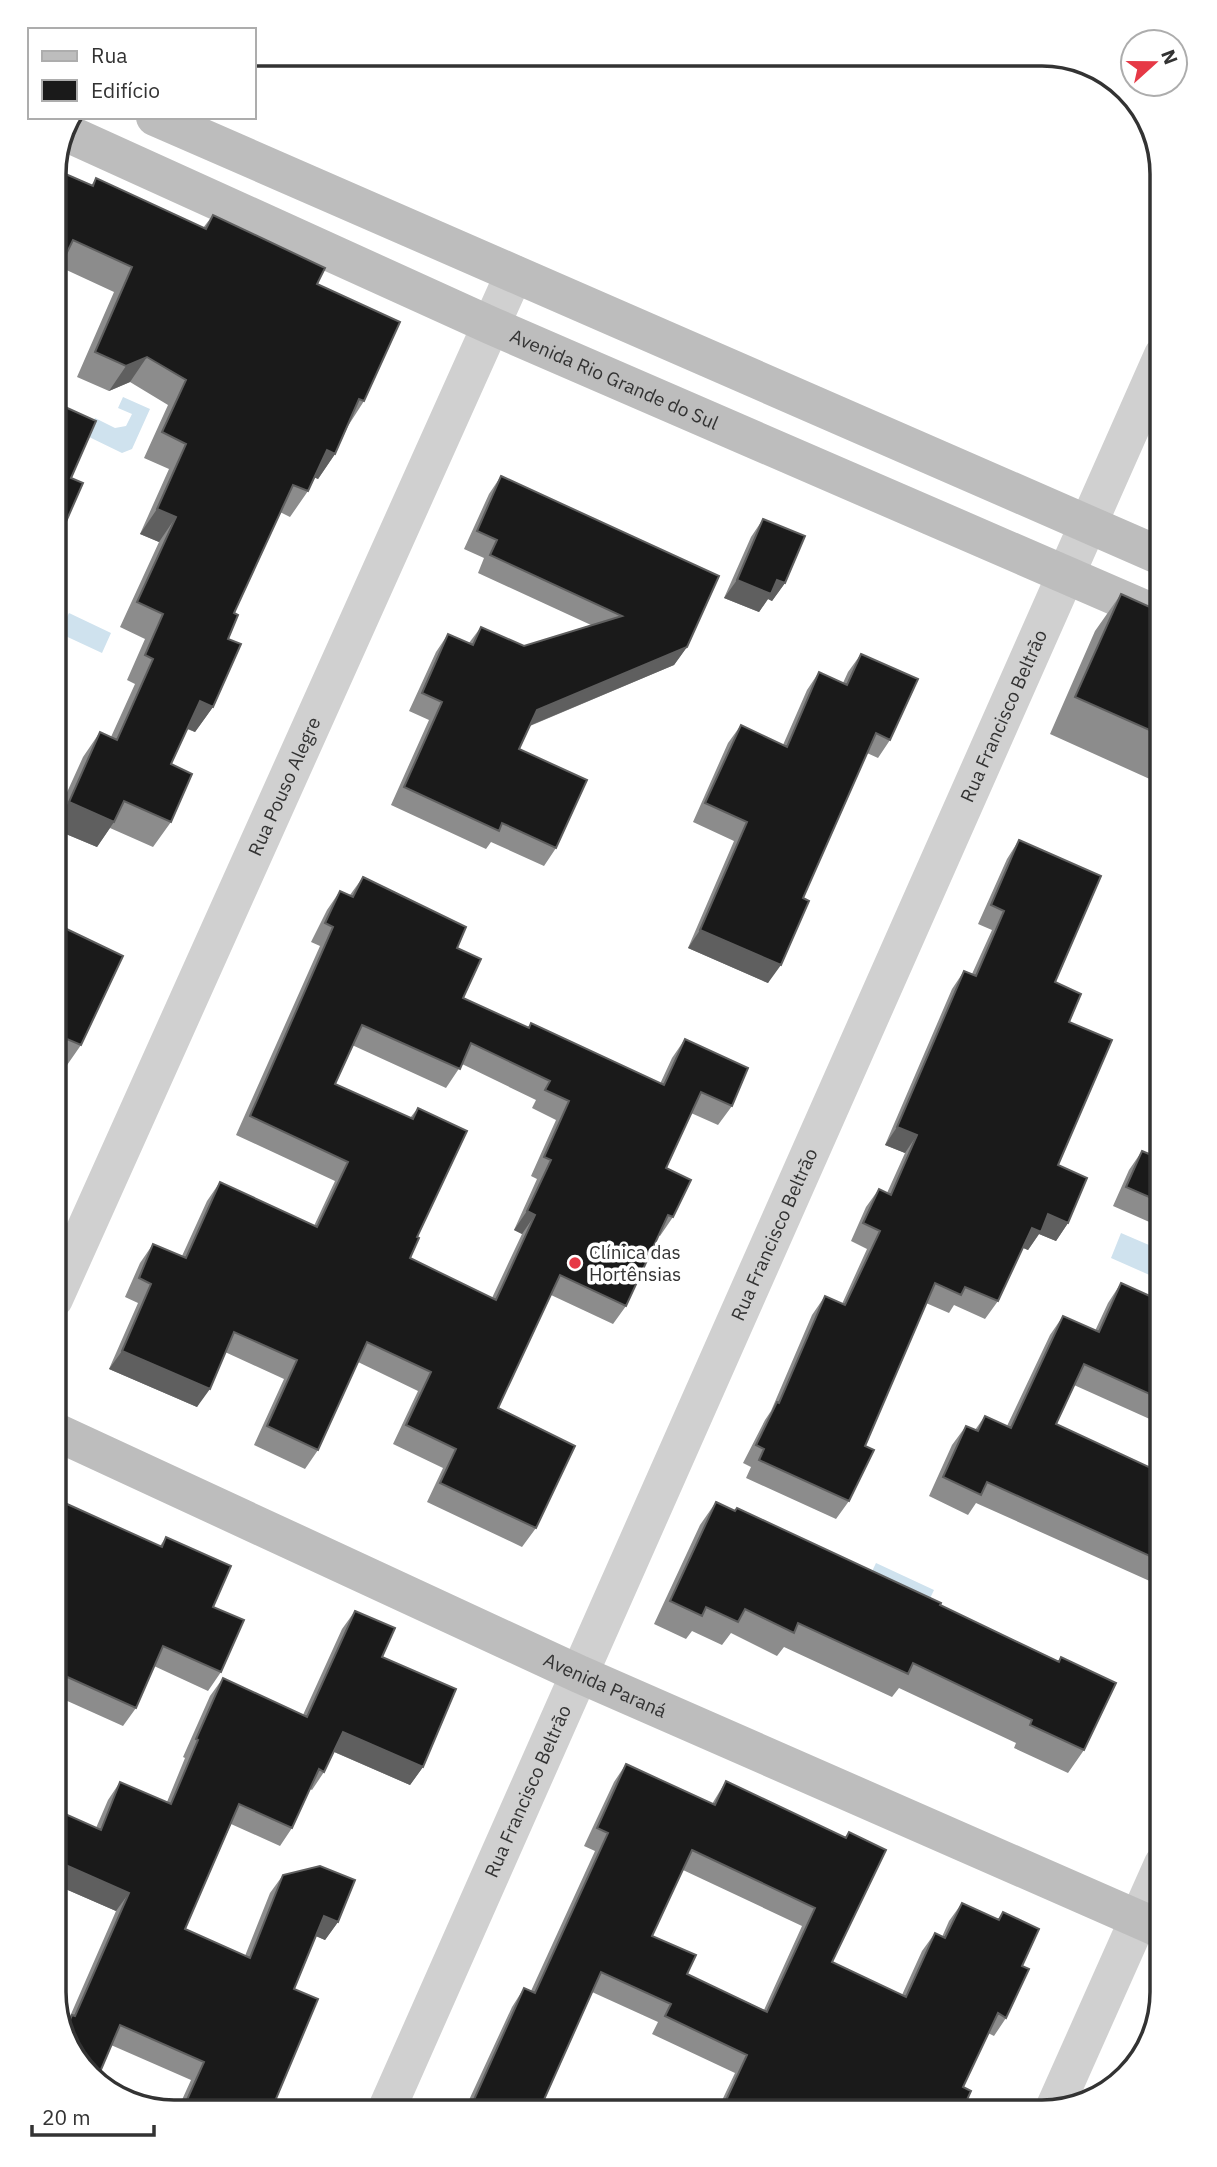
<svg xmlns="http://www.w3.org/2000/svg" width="1217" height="2167" font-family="'IBM Plex Sans',sans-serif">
	<rect width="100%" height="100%" fill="#fff"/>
	<path fill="#cfe2ee" d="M123 397 150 409 132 449 122 453 87 436 95 418 115 428 126 426 132 414 118 408Z
		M69 613 111 633 102 653 59 633Z
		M1121 1233 1163 1251V1257L1154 1277 1111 1258Z
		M876 1563 934 1590 924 1611 866 1584Z"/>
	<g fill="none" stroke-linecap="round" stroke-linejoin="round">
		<g stroke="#d0d0d0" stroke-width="38">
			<path id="s1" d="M54 1299 514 274"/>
			<path d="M1053 2111 1163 1864"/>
			<path id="s2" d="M385 2113 1163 355"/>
		</g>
		<g stroke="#bdbdbd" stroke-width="38">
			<path d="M155 117 1163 557"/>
			<path id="s3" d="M69 134 492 326 1163 617"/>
			<path id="s4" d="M54 1431 579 1674 1163 1930"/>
		</g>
	</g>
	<path fill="#8c8c8c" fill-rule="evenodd" d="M96 178 203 228 213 215 317 284 364 401 348 426 335 454 318 479 314 477 308 491 290 517 280 512 234 613 213 707 195 732 187 729 171 764V822L153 847 110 828 97 847 54 829V821L83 757 100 732 111 737 135 684 127 680 145 639 120 627 159 542 140 534 169 469 144 458 168 405 130 382 109 391 77 377 114 292 60 267 91 186Z
		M501 476 687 647 674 665 530 726 519 749 556 848 544 866 491 842 486 849 391 805 429 720 409 711 436 652 448 634 469 643 481 627 524 646 591 625 478 573 484 558 464 549 489 494Z
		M763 519 785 583 772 601 768 599 759 612 724 598 751 537Z
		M1121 594 1163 613V785L1050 734 1095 631Z
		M861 654 890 740 878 758 867 753 803 898 768 983 688 948 734 841 693 822 728 743 741 725 783 745 807 690 819 672 843 683 848 672Z
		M1019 840 1055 982 1069 1022 1058 1165 1068 1223 1056 1241 1039 1234 1028 1250 1023 1248 998 1301 985 1319 954 1305 949 1313 926 1303 865 1446 849 1501 836 1519 746 1478 751 1467 743 1463 765 1420 771 1411 812 1315 825 1296 842 1304 867 1249 851 1241 866 1207 879 1189 887 1193 905 1153 885 1145 952 989 964 971 972 974 992 930 978 924 1007 859Z
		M363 877 457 948 463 998 528 1028 531 1023 660 1084 672 1058 685 1039 732 1106 718 1125 691 1113 666 1168 673 1217 660 1236 658 1235 626 1306 613 1324 551 1295 498 1408 536 1528 522 1547 427 1502 443 1468 393 1444 418 1391 358 1362 318 1450 305 1469 254 1445 284 1379 225 1352 197 1407 109 1369 138 1303 125 1297 140 1263 153 1244 182 1256 207 1201 220 1182 314 1226 335 1181 236 1135 320 946 311 942 327 910 340 891 350 895ZM352 1045 446 1088 462 1064 536 1100 532 1108 556 1120 531 1176 537 1179 514 1230 522 1234 492 1298 410 1258 417 1237 418 1108 410 1118 335 1084Z
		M54 923 81 1045 56 1081 54 1080Z
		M1142 1151 1163 1160V1228L1113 1206 1129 1170Z
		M1121 1283 1163 1302V1425L1074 1385 1056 1424 1151 1468 1163 1443V1587L976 1503 968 1515 929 1496 952 1445 966 1426 975 1430 985 1416 1007 1426 1050 1335 1063 1316 1095 1331 1108 1303Z
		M716 1502 734 1511 737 1508 1058 1661 1061 1657 1084 1750 1068 1773 1014 1748 1016 1743 899 1688 892 1697 784 1647 777 1656 731 1633 722 1645 692 1631 686 1639 654 1624 700 1525Z
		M67 1504 160 1546 166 1537 213 1607 221 1672 208 1691 154 1666 136 1708 123 1726 54 1695V1522Z
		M355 1611 382 1657 423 1767 410 1785 334 1752 324 1772 312 1790 310 1789 292 1828 280 1846 231 1824 185 1929 245 1956 270 1893 283 1875 338 1922 325 1940 316 1936 294 1989 270 2113H176L191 2080 111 2045 64 2039 62 2030 68 2021 116 1911 54 1884V1809L96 1828 108 1800 120 1782 167 1802 185 1758 183 1757 210 1696 223 1678 303 1715 342 1629Z
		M626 1764 712 1804 726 1781 845 1838 849 1832 832 1962 902 1995 922 1951 935 1933 942 1937 949 1921 962 1903 998 1919 1003 1912 1022 1966 1006 2018 994 2036 988 2033 963 2087 961 2113H716L735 2073 652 2034 658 2022 592 1992 538 2113H463L512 2007 524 1988 531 1991 595 1851 584 1846 614 1782ZM683 1870 802 1926 764 2010 687 1974 652 1936Z"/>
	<path fill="#5f5f5f" d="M147 357 130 382 109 391 126 366Z
		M327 450 335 454 318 479 309 475Z
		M157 509 176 517 159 542 140 534Z
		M737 580H777L785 583 772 601 768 599 759 612 724 598Z
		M687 647 674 665 524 728 537 710Z
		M200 701 213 707 195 732 182 726Z
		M69 802 114 822 97 847 54 829V823Z
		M700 930 781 965 768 983 688 948Z
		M897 1127 917 1135 905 1153 885 1145Z
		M527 1211 535 1215 522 1234 514 1230Z
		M1048 1214 1068 1223 1056 1241 1039 1234 1028 1250 1019 1246 1032 1228Z
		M122 1351 210 1389 197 1407 109 1369Z
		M343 1732 423 1767 410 1785 330 1750Z
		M59 1862 129 1893 116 1911 54 1884V1869Z
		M324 1916 338 1922 325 1940 311 1934Z"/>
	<path fill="#1a1a1a" stroke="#5f5f5f" stroke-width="2" fill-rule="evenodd" d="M54 169 93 186 96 178 206 229 213 215 325 268 317 284 400 322 364 401 359 399 335 454 327 450 308 491 293 485 234 613 238 615 228 639 241 644 213 707 200 701 171 764 192 774 171 822 124 801 114 822 69 802 100 732 117 740 153 659 145 655 163 614 137 602 176 517 157 509 186 444 162 432 186 380 147 357 126 366 95 352 132 267 73 240 54 279Z
		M54 402 96 421 71 478 83 483 54 549Z
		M501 476 719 576 687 647 537 710 519 749 587 780 556 848 502 823 499 831 404 787 442 702 422 693 448 634 473 645 481 627 524 646 622 616 490 555 497 540 477 531Z
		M763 519 805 536 785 583 777 580 771 594 737 580Z
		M1121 594 1163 613V736L1075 697Z
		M861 654 918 679 890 740 876 733 803 898 809 901 781 965 700 930 747 822 705 803 741 725 787 747 819 672 847 685Z
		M1019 840 1101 876 1055 982 1081 994 1069 1022 1112 1040 1058 1165 1087 1178 1068 1223 1048 1214 1041 1232 1032 1228 998 1301 965 1287 961 1295 935 1283 865 1446 874 1450 849 1501 759 1460 764 1449 756 1445 777 1402 779 1403 825 1296 845 1305 880 1231 863 1223 879 1189 891 1195 917 1135 897 1127 964 971 976 976 1004 911 991 905Z
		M363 877 466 927 457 948 481 959 463 998 529 1028 531 1023 664 1085 685 1039 748 1068 732 1106 701 1092 666 1168 691 1180 673 1217 668 1215 626 1306 560 1275 498 1408 575 1446 536 1528 440 1483 456 1449 406 1425 431 1372 367 1342 318 1450 267 1426 297 1360 234 1332 210 1389 122 1351 151 1284 139 1278 153 1244 186 1258 220 1182 317 1227 348 1162 250 1116 333 927 325 923 340 891 353 897ZM362 1025 460 1069 471 1043 550 1081 545 1090 569 1101 544 1157 551 1160 527 1211 535 1215 496 1300 410 1258 419 1238 417 1237 467 1131 418 1108 413 1119 335 1084Z
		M54 923 123 956 81 1045 67 1039 54 1067Z
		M1142 1151 1163 1160V1203L1126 1187Z
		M1121 1283 1163 1302V1400L1084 1364 1056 1424 1155 1470 1163 1454V1562L987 1482 981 1495 943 1477 966 1426 978 1431 985 1416 1011 1428 1063 1316 1099 1332Z
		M716 1502 735 1511 737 1508 941 1603 940 1605 1059 1662 1061 1657 1116 1683 1084 1750 1030 1725 1032 1720 913 1663 908 1674 798 1623 794 1633 745 1609 738 1622 706 1607 702 1616 670 1601Z
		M67 1504 162 1547 166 1537 231 1566 213 1607 244 1620 221 1672 163 1646 136 1708 54 1671V1532Z
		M355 1611 395 1628 382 1657 456 1689 423 1767 343 1732 324 1772 319 1769 292 1828 239 1804 185 1929 250 1958 283 1875 320 1866 355 1880 338 1922 324 1916 294 1989 318 1999 270 2113H181L204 2062 120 2025 97 2079 64 2039 63 2036 72 2015 75 2016 129 1893 59 1862 54 1874V1809L101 1830 120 1782 171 1804 198 1740 196 1739 223 1678 307 1717Z
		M626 1764 715 1805 726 1781 846 1838 849 1832 886 1850 832 1962 906 1997 935 1933 945 1938 962 1903 999 1920 1003 1912 1039 1929 1022 1966 1029 1969 1006 2018 998 2013 963 2087 971 2091 961 2113H720L747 2055 665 2016 671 2004 601 1972 538 2113H468L524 1988 535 1993 608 1833 597 1828ZM692 1850 815 1908 767 2012 687 1974 696 1955 652 1936Z"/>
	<circle fill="#e63946" stroke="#fff" stroke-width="2.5" cx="575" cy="1263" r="7"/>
	<g text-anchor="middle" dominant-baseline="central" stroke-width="7" stroke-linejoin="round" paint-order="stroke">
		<g font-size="19" fill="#333" stroke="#fff">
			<text stroke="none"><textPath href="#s3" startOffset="598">Avenida Rio Grande do Sul</textPath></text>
			<text stroke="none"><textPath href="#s2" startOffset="1528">Rua Francisco Beltrão</textPath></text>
			<text stroke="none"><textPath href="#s1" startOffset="562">Rua Pouso Alegre</textPath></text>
			<text stroke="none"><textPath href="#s2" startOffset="961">Rua Francisco Beltrão</textPath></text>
			<text stroke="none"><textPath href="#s4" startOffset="607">Avenida Paraná</textPath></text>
			<text stroke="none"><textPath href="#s2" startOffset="352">Rua Francisco Beltrão</textPath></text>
		</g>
		<g font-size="19" fill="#333" stroke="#fff" text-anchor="start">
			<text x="589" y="1252">Clínica das<tspan x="589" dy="22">Hortênsias</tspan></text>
		</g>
	</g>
	<path d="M0 0H1217V2167H0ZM174 66H1042A108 108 0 0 1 1150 174V1992A108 108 0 0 1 1042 2100H174A108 108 0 0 1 66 1992V174A108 108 0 0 1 174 66Z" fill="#fff" fill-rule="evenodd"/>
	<path fill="none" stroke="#333" stroke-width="3.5" d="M174 66H1042A108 108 0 0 1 1150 174V1992A108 108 0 0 1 1042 2100H174A108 108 0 0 1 66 1992V174A108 108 0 0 1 174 66Z"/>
	<rect x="28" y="28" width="228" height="91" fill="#ffffff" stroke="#adadad" stroke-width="2"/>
	<rect x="42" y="51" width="35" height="10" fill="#bdbdbd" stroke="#adadad" stroke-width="2"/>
	<text x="91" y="63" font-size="21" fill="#333333">Rua</text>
	<rect x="42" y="80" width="35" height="21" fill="#1a1a1a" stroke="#adadad" stroke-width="2"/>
	<text x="91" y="98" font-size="21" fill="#333333">Edifício</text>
	<g transform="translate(1154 63) rotate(69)"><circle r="33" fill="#ffffff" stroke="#adadad" stroke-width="2"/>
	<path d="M0-5L12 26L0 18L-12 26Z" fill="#e63946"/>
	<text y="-10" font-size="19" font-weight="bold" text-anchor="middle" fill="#333333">N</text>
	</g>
	<path d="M32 2125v10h122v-10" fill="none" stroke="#333333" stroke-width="3.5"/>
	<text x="42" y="2125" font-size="21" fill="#333333" stroke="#ffffff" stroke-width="5" paint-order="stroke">20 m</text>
</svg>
